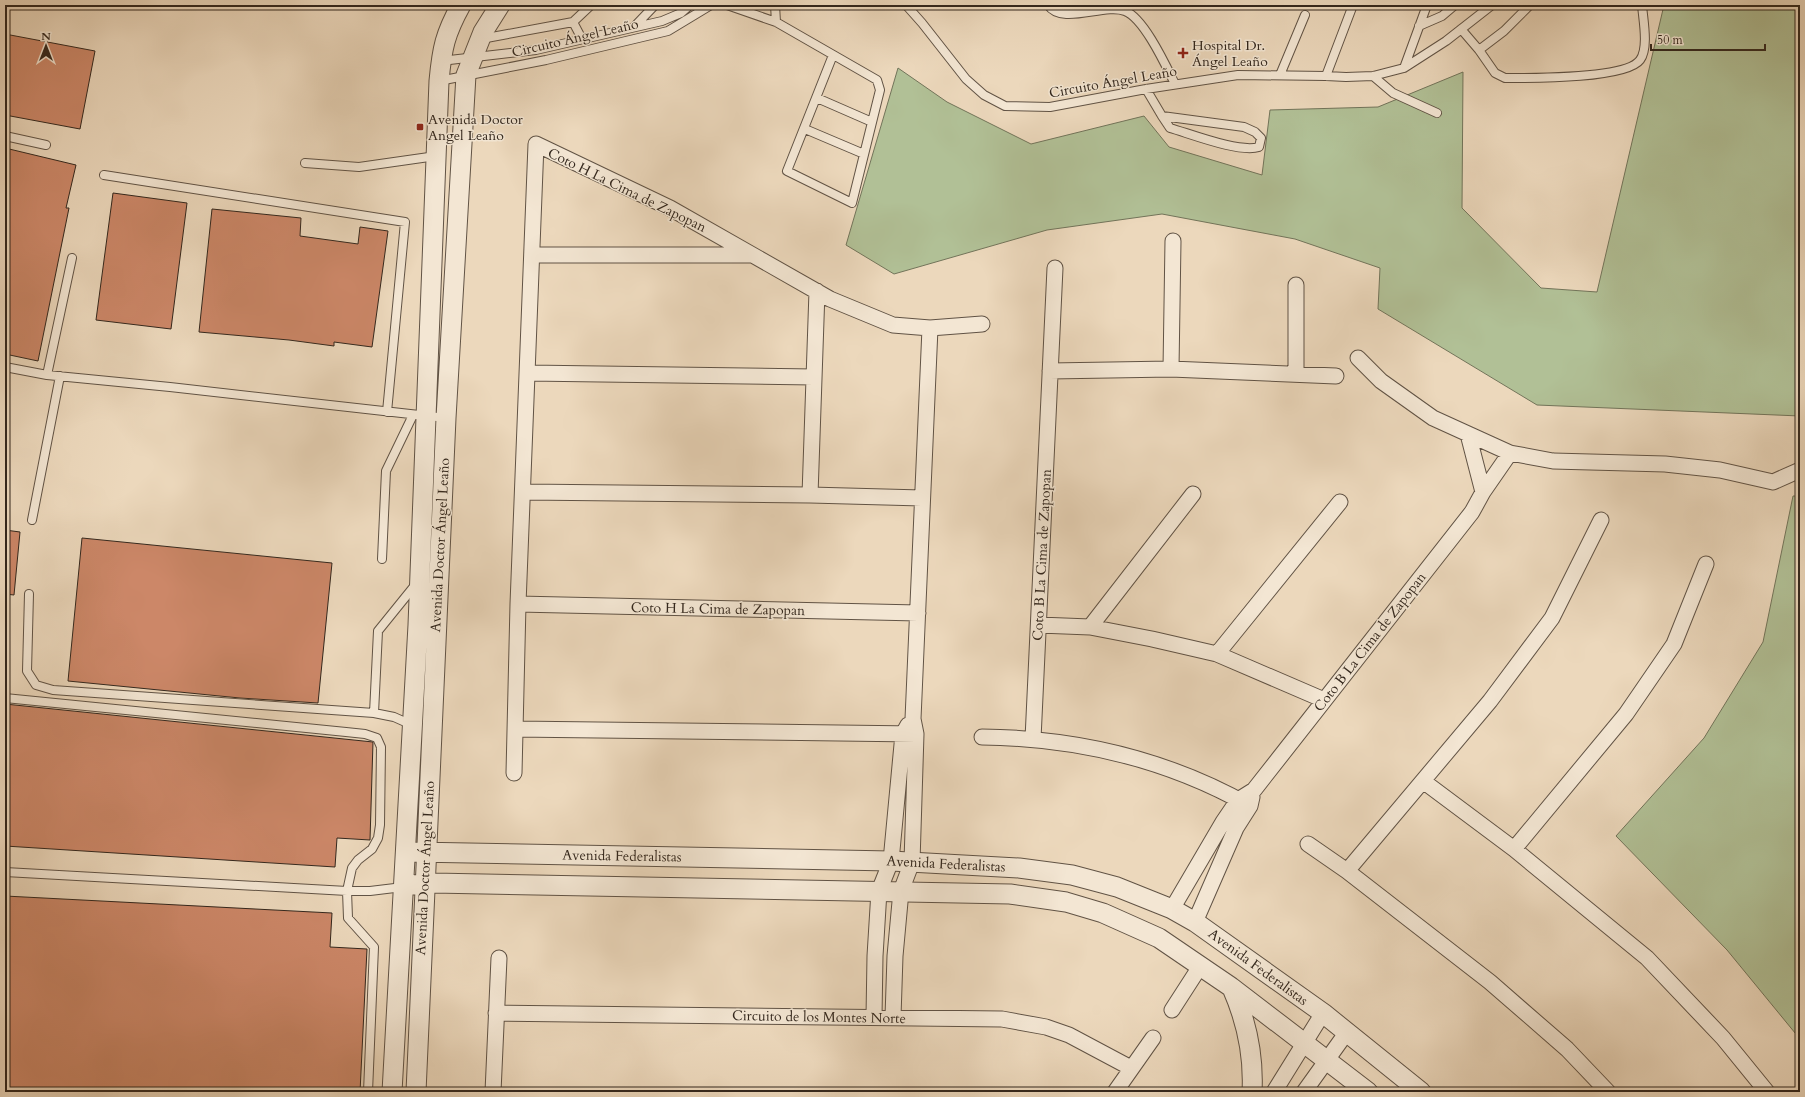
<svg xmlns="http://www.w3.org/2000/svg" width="1805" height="1097" font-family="Cardo,serif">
	<rect width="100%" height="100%" fill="#ecd8bc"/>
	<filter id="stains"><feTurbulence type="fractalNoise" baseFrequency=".005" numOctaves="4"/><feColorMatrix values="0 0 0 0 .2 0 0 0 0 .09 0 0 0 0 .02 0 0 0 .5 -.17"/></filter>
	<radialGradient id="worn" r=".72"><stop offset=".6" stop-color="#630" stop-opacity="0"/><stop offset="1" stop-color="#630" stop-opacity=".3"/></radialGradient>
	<path fill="#b1c096" stroke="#72745a" d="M1664 5H1800V416L1537 405 1378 309 1380 268 1295 239 1162 214 1047 230 894 274 846 245 898 68 947 102 1031 144 1144 116 1169 147 1262 175 1270 110 1378 107 1463 72 1462 208 1541 288 1597 292Z
		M1793 496H1800V1039L1727 950 1616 836 1704 738 1763 642Z"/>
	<path fill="#cc8768" stroke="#33271d" d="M5 34 95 51 80 129 5 115Z
		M5 148 76 165 66 208H69L38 361 5 354Z
		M113 193 187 203 171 329 96 320Z
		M212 209 301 218 300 236 358 244 360 227 388 231 372 347 334 342V346L289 340 199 332Z
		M5 530 20 532 14 595 5 594Z
		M82 538 332 563 318 703 240 698 68 681Z
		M5 704 373 742 370 840 337 838 335 867 5 846Z
		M5 896 332 913 330 947 367 949 360 1092H5Z"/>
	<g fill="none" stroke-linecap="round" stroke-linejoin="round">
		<defs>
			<path id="service" d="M727 5 776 22 877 80 880 90 852 203 787 171 833 55
				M775 5 776 22
				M906 5 922 23 966 79 984 95 1005 106 1050 107 1146 89 1238 75 1326 76 1346 77 1373 76 1404 68 1446 41 1492 5
				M1048 5C1062 26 1104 3 1125 11 1144 18 1166 66 1175 84
				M573 22 582 39
				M1419 26 1442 16 1455 5
				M634 27 655 5
				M1461 29 1479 50 1504 31 1530 5
				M481 39 573 22 591 5
				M1479 50 1495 73 1505 78C1529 78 1626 79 1640 60 1649 48 1643 19 1642 5
				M441 61 536 50 662 21 681 13 690 5
				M1404 68 1427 5
				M1280 75 1305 15
				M1326 76 1353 5
				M1373 76 1393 93 1437 113
				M439 81 546 60 668 31 711 5
				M1146 89 1162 116 1244 127 1255 132 1261 138 1259 147C1239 153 1191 134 1170 128L1162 116
				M817 98 872 122
				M805 129 864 154
				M5 136 46 145
				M305 163 359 167 436 156
				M104 175 405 222 387 412
				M5 367 47 375 170 387 446 418
				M47 375 72 258
				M32 520 60 376
				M382 559 386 471 413 415
				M29 594 27 671 36 685 53 690 374 713
				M5 698 346 732 365 734 377 738 381 747 380 825 378 838 372 849 358 860 352 868 347 891 348 918 374 947 368 1092
				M412 725 394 717 374 713 378 631 416 584
				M5 872 347 891H370L403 887"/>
			<path id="minor" d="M532 255H751
				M1296 285V374
				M1358 358 1381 381 1433 418 1510 453 1553 461 1665 464 1720 470 1773 482 1800 470
				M1171 369 1173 241
				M1050 371 1171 369 1336 376
				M528 373 814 377
				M1468 434 1483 492
				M524 492 810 495 922 498
				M810 495 817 291
				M518 604 918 613
				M1039 625 1090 627 1152 639 1217 654 1324 700
				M1090 627 1193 494
				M1217 654 1340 502
				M515 729 916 734
				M982 737C1077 738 1167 759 1250 806
				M1033 739 1055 268
				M514 773 518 604 536 144 670 208 830 299 893 325 930 328 982 324
				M1423 781 1514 849 1647 958 1723 1038 1767 1092
				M1308 844 1347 871 1490 982 1567 1049 1608 1092
				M1514 849 1626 714 1674 644 1706 564
				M1347 871 1490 701 1552 618 1601 520
				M1172 909 1223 822 1238 800 1254 790 1472 512 1483 492 1510 453
				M1195 922 1236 828 1250 806 1252 797
				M1172 1010 1201 965
				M496 1013 1002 1019 1046 1027 1069 1035 1131 1068
				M874 1017 875 956 879 891 891 861 903 734 908 725
				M893 1017 895 956 901 891 912 862 916 734 913 719 930 328
				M493 1092 499 958
				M1115 1092 1153 1038
				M1274 1092 1323 1013
				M1304 1092 1347 1032"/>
			<path id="tertiary" d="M414 852 891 861 1019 868 1072 875 1117 887 1172 909 1195 922 1323 1013 1421 1092
				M412 885 433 883 1010 894 1066 902 1103 913 1159 938 1231 987 1368 1092
				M1232 988C1247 1022 1254 1055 1252 1092
				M392 1092 418 625 439 81C442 48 445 34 461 5
				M416 1092 446 418 466 75 483 32 500 5"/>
		</defs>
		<use href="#service" stroke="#615345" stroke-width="10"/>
		<use href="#minor" stroke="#615345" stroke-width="17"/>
		<use href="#tertiary" stroke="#615345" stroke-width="21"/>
		<use href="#service" stroke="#f3e6d3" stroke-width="8"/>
		<use href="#minor" stroke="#f3e6d3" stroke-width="15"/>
		<use href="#tertiary" stroke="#f3e6d3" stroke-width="19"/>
	</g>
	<g fill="#8f2418" stroke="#f3e6d3" stroke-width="1.5">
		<path d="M1181 47h4v4h4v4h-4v4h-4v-4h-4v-4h4z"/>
		<rect x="416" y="123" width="8" height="8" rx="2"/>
	</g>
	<g text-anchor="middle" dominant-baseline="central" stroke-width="3" stroke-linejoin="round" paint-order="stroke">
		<g font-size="14" fill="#33271d" stroke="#f3e6d3">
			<text transform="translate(575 38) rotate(-13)">Circuito Ángel Leaño</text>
			<text transform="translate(1113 82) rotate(-10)">Circuito Ángel Leaño</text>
			<text transform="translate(627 190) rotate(26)">Coto H La Cima de Zapopan</text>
			<text transform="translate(440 545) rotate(-87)">Avenida Doctor Ángel Leaño</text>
			<text transform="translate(1042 555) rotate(-87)">Coto B La Cima de Zapopan</text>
			<text transform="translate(718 609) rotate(1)">Coto H La Cima de Zapopan</text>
			<text transform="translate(1370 642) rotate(-52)">Coto B La Cima de Zapopan</text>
			<text transform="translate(622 856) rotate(1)">Avenida Federalistas</text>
			<text transform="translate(946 864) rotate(3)">Avenida Federalistas</text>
			<text transform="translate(425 868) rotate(-87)">Avenida Doctor Ángel Leaño</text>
			<text transform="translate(1258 967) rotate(36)">Avenida Federalistas</text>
			<text transform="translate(819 1017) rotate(1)">Circuito de los Montes Norte</text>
		</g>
		<g font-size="14" fill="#33271d" stroke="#f3e6d3" text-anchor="start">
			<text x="1192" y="45">Hospital Dr.<tspan x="1192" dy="16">Ángel Leaño</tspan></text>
			<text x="428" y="119">Avenida Doctor<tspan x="428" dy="16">Angel Leaño</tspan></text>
		</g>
	</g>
	<rect width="1805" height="1097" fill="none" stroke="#ecd8bc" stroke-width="20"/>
	<rect x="6" y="6" width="1793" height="1085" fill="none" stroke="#33271d" stroke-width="2"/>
	<rect x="10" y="10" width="1785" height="1077" fill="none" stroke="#33271d"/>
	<g transform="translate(46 46)" stroke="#f3e6d3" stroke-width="3" paint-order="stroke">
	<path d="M0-3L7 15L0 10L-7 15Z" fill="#33271d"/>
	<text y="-6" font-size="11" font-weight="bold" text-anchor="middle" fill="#33271d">N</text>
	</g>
	<path d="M1651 44v6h114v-6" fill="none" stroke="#33271d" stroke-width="2"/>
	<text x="1657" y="44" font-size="12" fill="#33271d" stroke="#f3e6d3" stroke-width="3" paint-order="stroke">50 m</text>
	<rect width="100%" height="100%" filter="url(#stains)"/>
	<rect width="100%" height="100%" fill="url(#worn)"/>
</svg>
